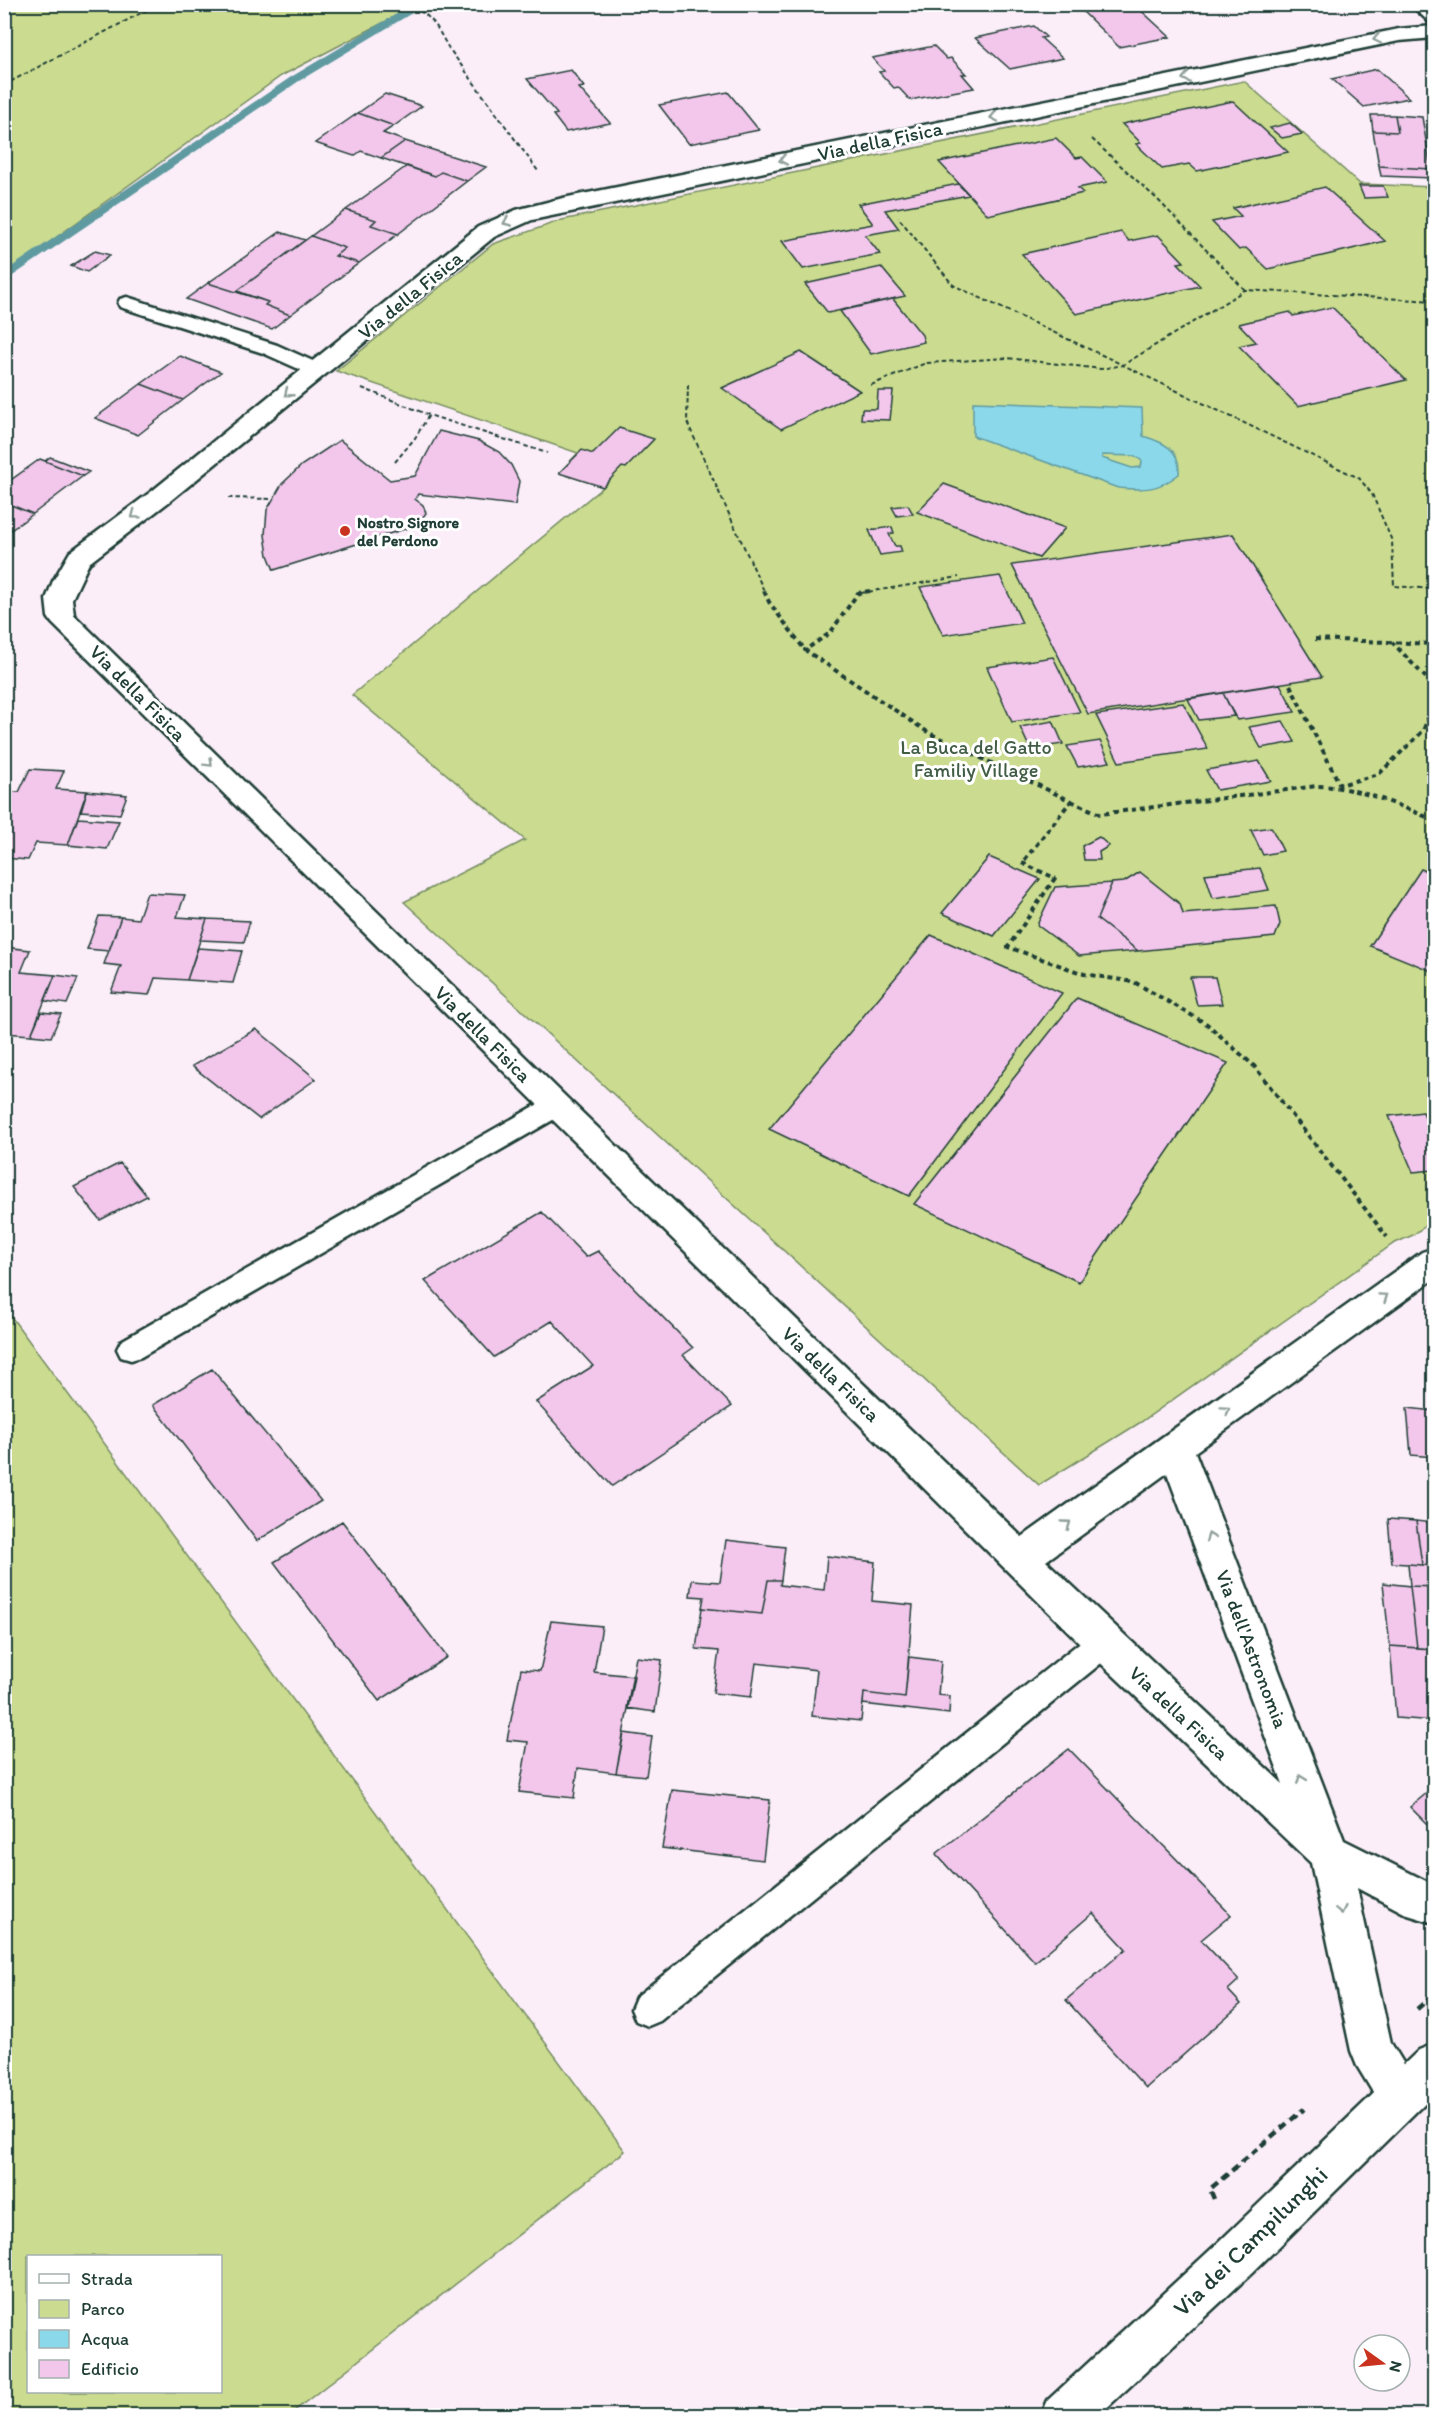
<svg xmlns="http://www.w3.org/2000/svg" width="1439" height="2420" font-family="Itim,sans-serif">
	<rect width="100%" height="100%" fill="#fbeef9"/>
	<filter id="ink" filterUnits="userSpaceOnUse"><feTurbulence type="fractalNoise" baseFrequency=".0167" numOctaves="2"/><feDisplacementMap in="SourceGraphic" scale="12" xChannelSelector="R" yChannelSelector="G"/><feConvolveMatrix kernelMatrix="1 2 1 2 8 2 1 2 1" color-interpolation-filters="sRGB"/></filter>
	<g filter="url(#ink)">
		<path fill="#cbdc90" stroke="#758c62" stroke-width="1.5" fill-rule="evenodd" d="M5 4H417V5L281 76 5 274Z
			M1244 81 1360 184 1434 187V1219L1413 1235 1393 1244 1141 1422 1039 1485 404 902 525 840 352 695 603 487 559 473 578 453 336 371 493 244 562 220Z
			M4 1307 625 2151 289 2415H5ZM28 2256H220V2392H28Z"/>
		<path fill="#8bd8ea" stroke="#609aa1" stroke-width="1.5" fill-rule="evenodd" d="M973 402 1142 408 1143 436C1163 442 1181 449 1179 474 1158 491 1143 490 1118 488L973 436ZM1102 455 1135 456 1142 461 1141 467 1132 468 1102 458Z"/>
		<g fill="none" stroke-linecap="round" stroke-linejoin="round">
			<path fill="#609aa1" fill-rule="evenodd" d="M413 4H427L299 81 4 282V272L291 77Z"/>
		</g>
		<path fill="#f3c6ec" stroke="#1f3d34" stroke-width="1.5" d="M1104 4H1134L1170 37 1119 47 1080 9Z
			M1314 4H1347L1320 10Z
			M1034 26 1046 37 1041 38 1063 58 1010 69 975 38Z
			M934 46 947 59 951 58 966 74H962L974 88 910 100 898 87 894 88 879 72 884 71 872 58Z
			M1377 69 1409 98 1364 107 1332 79Z
			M571 70 584 87 579 88 610 123 566 132 553 115 557 114 527 79Z
			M728 92 759 130 689 144 659 105Z
			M385 94 422 106 394 126 358 113Z
			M1233 101 1288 152 1197 171 1189 164 1162 169 1136 144 1141 143 1122 124Z
			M358 113 394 126 383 133 405 141 381 158 361 151 354 156 315 143Z
			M1371 115H1395L1398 132 1373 131Z
			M1395 115 1422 117 1431 169 1379 166 1373 131 1398 132Z
			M1290 123 1302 134 1282 138 1270 128Z
			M1056 138 1076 158 1082 157 1107 182 1078 188 1083 193 988 215 939 162Z
			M405 141 486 167 467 181 441 172 435 176 381 158Z
			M407 166 435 176 441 172 467 181 398 234 371 225 376 220 346 210Z
			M1379 166 1431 169 1433 178 1381 176Z
			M958 184 969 195 885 210 899 229 865 235 880 254 803 269 782 241 873 224 858 204Z
			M1359 186H1383L1388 197 1364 198Z
			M1325 187 1385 241 1268 269 1246 248 1239 250 1212 222 1241 216 1233 208Z
			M346 210 376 220 371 225 398 234 359 263 335 256 345 248 311 236Z
			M280 232 305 240 236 292 208 283Z
			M1121 232 1129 241 1158 235 1184 262 1178 263 1200 286 1076 314 1022 254Z
			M311 236 345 248 335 256 359 263 290 315 265 305 268 302 237 291Z
			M95 251 110 255 87 272 71 266Z
			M881 267 905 296 828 313 805 284Z
			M208 283 268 302 265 305 290 315 272 329 186 299Z
			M893 299 922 335 924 342 871 354 840 311Z
			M1332 307 1406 380 1298 406 1239 346 1256 342 1239 324 1290 312 1293 316Z
			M801 352 860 391 781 429 722 388Z
			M180 356 221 372 183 400 141 384Z
			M141 384 183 400 138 435 95 418Z
			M878 391H893L890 420 861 419 862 409H877Z
			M619 428 654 439 626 468 622 467 603 487 559 473 582 450 593 454Z
			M439 431 479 441 499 452 511 465 519 481 515 505 418 494 415 499 423 505 426 513 417 525 274 570 268 555 265 535 267 510 282 484 302 465 340 440 390 480 415 476Z
			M50 457 89 472 83 476 45 461Z
			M40 459 83 476 33 514 4 502V485Z
			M944 484 1065 528 1039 558 917 512Z
			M4 502 33 514 4 535Z
			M908 505 913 514 897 516 892 507Z
			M1428 510H1434V531H1433Z
			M892 527 894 533 889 534 895 546H900L902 552 880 555 869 530Z
			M1233 534 1322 677 1088 714 1012 565Z
			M1000 576 1022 623 943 635 920 587Z
			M1053 657 1080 712 1012 722 987 667Z
			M1280 684 1295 712 1237 720 1223 693Z
			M1223 693 1234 716 1199 720 1188 699Z
			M1183 703 1208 749 1119 762 1096 715Z
			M1053 721 1063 744 1030 749 1020 727Z
			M1283 721 1295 742 1261 748 1249 727Z
			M1100 741 1110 762 1078 767 1067 746Z
			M1259 761 1271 781 1217 790 1206 770Z
			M30 769 64 771 56 789 87 791 68 845 36 843 28 860 4 858V794L5 791 19 792Z
			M87 791 127 795 120 814 81 811Z
			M78 818 119 821 107 849 68 845Z
			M1271 827 1283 851 1263 855 1251 830Z
			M1099 837 1109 846 1099 852 1100 860H1084L1082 846Z
			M989 857 1040 879 994 936 942 913Z
			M1260 868 1269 890 1213 898 1205 874Z
			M1421 869 1434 874V972L1370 946Z
			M1140 872 1180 904 1183 914 1276 906 1280 924 1275 937 1138 951 1097 919 1112 883 1124 882Z
			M1112 883 1097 919 1138 951 1079 956 1037 925 1055 887Z
			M147 893 185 895 177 917 207 919 187 980 155 978 149 995 111 992 121 966 104 964 121 917 138 919Z
			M99 916 121 917 109 951 87 949Z
			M207 919 250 921 244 942 200 940Z
			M931 935 1062 993 909 1196 769 1129Z
			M4 947 30 950 21 972 55 975 31 1035 4 1033Z
			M198 948 242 951 233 983 187 980Z
			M55 975 78 978 67 1004 45 1001Z
			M1190 977H1215L1222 1004 1197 1005Z
			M1077 998 1228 1063 1079 1282 914 1204Z
			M41 1012 61 1014 51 1037 31 1035Z
			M256 1029 316 1079 259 1119 192 1066Z
			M1423 1112 1434 1139V1170L1413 1172 1389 1116Z
			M120 1163 147 1196 100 1220 74 1187Z
			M542 1212 586 1257 598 1251 693 1348 683 1355 732 1406 612 1486 536 1402 593 1366 552 1321 494 1357 425 1281Z
			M212 1369 321 1501 257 1541 153 1405Z
			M1407 1408 1434 1411V1457L1411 1455Z
			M1430 1485H1434V1566L1422 1565 1416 1521 1433 1523Z
			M1388 1519 1416 1521 1422 1565 1392 1563Z
			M342 1521 447 1657 379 1701 274 1562Z
			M726 1540 785 1547 781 1580H768L762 1614 702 1608 704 1597 690 1596 692 1580 720 1582Z
			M827 1556 875 1562 872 1601 913 1605 905 1698 864 1693 861 1721 812 1716 817 1670 756 1663 751 1697 713 1693 719 1651 696 1649 702 1608 762 1614 768 1580H781L780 1585 824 1590Z
			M1408 1564 1434 1566V1587L1410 1586Z
			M1383 1583 1410 1586 1417 1648 1390 1646Z
			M1410 1586 1434 1587V1649L1417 1648Z
			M551 1621 602 1626 594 1672 634 1676 616 1773 578 1768 574 1798 519 1792 528 1742 507 1740 521 1669 540 1671Z
			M1390 1646 1434 1649V1721L1396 1718Z
			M636 1657 662 1660 655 1712 627 1708Z
			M909 1657 941 1661 938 1695 950 1696 949 1714 863 1704 864 1693 905 1698Z
			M624 1733 652 1737 646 1776 616 1773Z
			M1069 1749 1231 1915 1201 1940 1239 1980 1228 1990 1241 2004 1146 2088 1066 2000 1126 1949 1093 1913 1035 1962 936 1854Z
			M1434 1787V1831L1410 1807Z
			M672 1790 770 1800 763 1860 662 1848Z"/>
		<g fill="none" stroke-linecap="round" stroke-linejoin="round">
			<defs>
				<path id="lane" d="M1410 4H1428L1434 10V23L1428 21Z
					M127 297 277 345 324 366 327 370 324 374H310L263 353 120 307 118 303 120 299Z
					M556 1096 565 1099 569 1106 565 1113 141 1357 131 1360 121 1357 117 1349 121 1341 547 1099Z
					M1104 1628 1115 1632 1119 1642 1115 1652 660 2021 648 2026 636 2021 631 2009 636 1997 1093 1632Z"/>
				<path id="street" d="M1434 26V38L1399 41 532 220 494 237 170 501 89 563 72 599 74 615 567 1098 1022 1537 1422 1252 1434 1248V1279L1195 1452 1344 1840 1434 1885V1923L1408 1915 1357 1888 1391 2043 1415 2082 1421 2097 1415 2112 1400 2118 1385 2112 1357 2066 1351 2051 1311 1863 1091 1654 52 623 48 617 46 599 53 581 70 552 152 491 478 227 516 210 563 198 1399 29ZM1167 1473 1283 1784 1046 1561Z"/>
				<path id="secondary" d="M1434 2044V2094L1252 2273 1098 2416H1041L1048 2400 1220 2241 1419 2050Z"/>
			</defs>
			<use href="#lane" stroke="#1f3d34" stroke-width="5"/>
			<use href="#street" stroke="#1f3d34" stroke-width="5"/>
			<use href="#secondary" stroke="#1f3d34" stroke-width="5"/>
			<path stroke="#1f3d34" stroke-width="2" stroke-dasharray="4.5 3" stroke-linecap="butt" d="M406 4 425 14 435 24 448 47 538 171
				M4 85 158 4
				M1092 139 1159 201 1245 290
				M1434 301 1245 290 1123 365 1359 478 1372 494 1392 541 1394 586 1434 589
				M688 385 687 422 765 593
				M871 385 926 363 1007 358 1101 369 1123 365 953 285 898 217
				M362 388 429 415 547 453
				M395 462 415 438 429 415
				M228 498 273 499
				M861 593 959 577"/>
			<path stroke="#1f3d34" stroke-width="4" stroke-dasharray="5 4" stroke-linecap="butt" d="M764 591 769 602 805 650
				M870 591 858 593 830 633 805 650 929 733 1071 801 1022 863 1055 878 1008 947 1084 974 1134 982 1207 1024 1254 1066 1387 1237
				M1315 639 1434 644
				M1290 685 1340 785 1379 774 1423 731 1431 711 1429 681 1392 642
				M1071 801 1100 814 1317 786C1359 787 1395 804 1434 820"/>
			<path stroke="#1f3d34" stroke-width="4.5" stroke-dasharray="8 5" stroke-linecap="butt" d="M1417 2009 1434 1994
				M1214 2199 1210 2189 1304 2109"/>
			<use href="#lane" fill="#fff" fill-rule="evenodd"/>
			<use href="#street" fill="#fff" fill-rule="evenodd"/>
			<use href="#secondary" fill="#fff" fill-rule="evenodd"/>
		</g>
		<defs><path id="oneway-chevron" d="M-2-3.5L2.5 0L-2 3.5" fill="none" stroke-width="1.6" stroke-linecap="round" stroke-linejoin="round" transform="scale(1.5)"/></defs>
		<g stroke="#8f9e9a">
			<use href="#oneway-chevron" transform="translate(1377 39) rotate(168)"/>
			<use href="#oneway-chevron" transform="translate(1186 78) rotate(168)"/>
			<use href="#oneway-chevron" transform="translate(994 117) rotate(168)"/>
			<use href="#oneway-chevron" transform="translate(783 160) rotate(168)"/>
			<use href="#oneway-chevron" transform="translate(507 222) rotate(157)"/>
			<use href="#oneway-chevron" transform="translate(288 393) rotate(141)"/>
			<use href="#oneway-chevron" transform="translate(135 515) rotate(143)"/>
			<use href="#oneway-chevron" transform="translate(209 763) rotate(45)"/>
			<use href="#oneway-chevron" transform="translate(1384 1297) rotate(-35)"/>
			<use href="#oneway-chevron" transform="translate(1226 1410) rotate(-35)"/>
			<use href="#oneway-chevron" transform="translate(1067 1524) rotate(-36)"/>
			<use href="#oneway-chevron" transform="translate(1210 1537) rotate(-111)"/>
			<use href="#oneway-chevron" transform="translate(1301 1779) rotate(-111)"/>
			<use href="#oneway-chevron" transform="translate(1341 1910) rotate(78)"/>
		</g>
	</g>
	<circle fill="#c8321e" stroke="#fff" stroke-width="2" cx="345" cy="531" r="6"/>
	<g text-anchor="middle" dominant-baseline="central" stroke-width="6" stroke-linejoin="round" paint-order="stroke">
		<g font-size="16" font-weight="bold" fill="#1f3d34" stroke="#fff" text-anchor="start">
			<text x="357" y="522">Nostro Signore<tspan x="357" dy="18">del Perdono</tspan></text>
		</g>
		<g font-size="20" fill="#1f3d34" stroke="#fff">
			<text transform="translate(880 141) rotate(-12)">Via della Fisica</text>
			<text transform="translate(410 295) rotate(-39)">Via della Fisica</text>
			<text transform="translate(138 693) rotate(45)">Via della Fisica</text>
			<text transform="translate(483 1034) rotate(45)">Via della Fisica</text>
			<text transform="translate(831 1374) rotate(44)">Via della Fisica</text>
			<text transform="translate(1252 1649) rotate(69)">Via dell'Astronomia</text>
			<text transform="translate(1179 1713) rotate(43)">Via della Fisica</text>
		</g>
		<g font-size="20" fill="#415d46" stroke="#fff">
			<text x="976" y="747">La Buca del Gatto<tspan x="976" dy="23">Familiy Village</tspan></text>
		</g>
		<g font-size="24" fill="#1f3d34" stroke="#fff">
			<text transform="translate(1250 2241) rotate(-44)">Via dei Campilunghi</text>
		</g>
	</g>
	<rect width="1439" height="2420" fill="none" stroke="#fff" stroke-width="24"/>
	<rect x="12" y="12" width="1415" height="2396" fill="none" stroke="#1f3d34" stroke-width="2" filter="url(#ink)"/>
	<rect x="27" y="2255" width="195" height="138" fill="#ffffff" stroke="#a5b1ae" stroke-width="1.5"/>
	<rect x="39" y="2274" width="30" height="9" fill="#ffffff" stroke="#a5b1ae" stroke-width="1.5"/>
	<text x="81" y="2285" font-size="18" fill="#1f3d34">Strada</text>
	<rect x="39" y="2300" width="30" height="18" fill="#cbdc90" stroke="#a5b1ae" stroke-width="1.5"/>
	<text x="81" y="2315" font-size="18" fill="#1f3d34">Parco</text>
	<rect x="39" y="2330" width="30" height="18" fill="#8bd8ea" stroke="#a5b1ae" stroke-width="1.5"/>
	<text x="81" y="2345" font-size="18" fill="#1f3d34">Acqua</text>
	<rect x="39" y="2360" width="30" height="18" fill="#f3c6ec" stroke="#a5b1ae" stroke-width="1.5"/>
	<text x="81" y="2375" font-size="18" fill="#1f3d34">Edificio</text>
	<g transform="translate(1382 2363) rotate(105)"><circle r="28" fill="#ffffff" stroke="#a5b1ae" stroke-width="1.5"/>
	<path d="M0-4.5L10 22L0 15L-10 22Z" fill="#c8321e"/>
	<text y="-9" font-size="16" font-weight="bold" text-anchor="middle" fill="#1f3d34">N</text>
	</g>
</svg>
